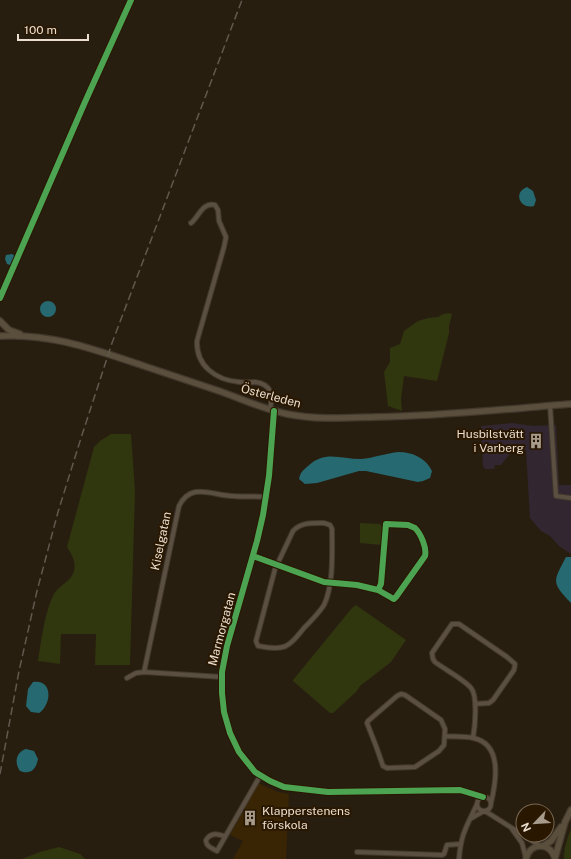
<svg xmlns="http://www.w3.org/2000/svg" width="571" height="859" font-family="'Public Sans',sans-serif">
	<rect width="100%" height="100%" fill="#281e10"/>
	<path fill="#322630" d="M512 423 533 426 556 425 559 485H571V554L559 546 550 536 541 531 530 518 526 450H513L501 465H495L494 469H485L483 466 481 426Z"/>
	<path fill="#392403" d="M258 783 278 792 289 794 286 859H233L243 841 230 835Z"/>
	<path fill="#30360e" d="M449 313 452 314 449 326V333L437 381 404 376 401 399 402 411 388 406 384 372 390 362V348L400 344 404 331 418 321 428 318 438 317 443 314Z
		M111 434H131L135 491 130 665H95L96 634H61L60 664 38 661C41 643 45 610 54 594 58 586 72 581 74 571 76 561 72 555 67 547L94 447 100 441Z
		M360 523 380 524 383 529 382 545 360 543Z
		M356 605 406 640 391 662 360 686 356 692 333 713H330L293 681V680L352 608Z
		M571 829V859H564C564 848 567 839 571 829Z
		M59 847 80 854 85 859H22L40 852Z"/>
	<path fill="#266970" d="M527 187 533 191 536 200 534 206C521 210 512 193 527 187Z
		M12 254 15 256 10 265 7 264 5 259 6 255Z
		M40 309a8 8 0 1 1 16 0a8 8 0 1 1-16 0Z
		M399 452C412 452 426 458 432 471L430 478 423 481 418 482 366 471H359L317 483 305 484 299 479C300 473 303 470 308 466 325 450 340 459 361 459 374 458 386 453 399 452Z
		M566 557H571V603C551 582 553 582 566 557Z
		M33 682C53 679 52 704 39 713L31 712 26 706 28 689Z
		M26 749 34 751 38 759C36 769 31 775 20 771 14 763 16 752 26 749Z"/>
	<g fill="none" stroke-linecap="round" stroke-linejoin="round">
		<defs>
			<path id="street" d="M191 223C199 217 202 202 215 205L218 210 219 221 226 237 224 247 197 341C196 366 216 380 239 382 244 383 249 382 255 382 272 384 273 396 270 409
				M0 298 85 102 131 0
				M550 405 556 496 571 498
				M274 411 269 476 263 515 257 541 227 646 222 672V693L224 712 230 733 239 752 255 772 270 781 284 787 328 792 460 790 483 797
				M324 523 330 525 332 529C332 551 334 584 324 605 319 613 311 621 304 628 288 648 285 651 258 646L256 641 275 569 293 531C301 522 313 523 324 523Z
				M253 556 324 582 357 585 378 590 381 584 386 524 408 525 415 528C421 534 427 548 425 556L396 597 394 599 392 598 378 590
				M144 672 179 506C191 482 211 495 232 496 243 497 255 496 267 497
				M127 678 136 673 144 672 222 677
				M401 694 405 695 441 720 445 729 444 745 439 751 415 767 387 768 383 766 376 746 367 723 368 721 397 696Z
				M445 736C454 737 464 736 473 738 503 744 496 782 491 803
				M473 738C475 727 478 696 471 688 465 680 444 669 435 662L433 659 432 653 452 624H459L507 657 515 664 514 670 493 700 489 703 475 704
				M477 804a7 7 0 1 1 14 0a7 7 0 1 1-14 0Z
				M485 811 523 835
				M470 819 484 811
				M512 829 522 843 526 858
				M523 835 540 846
				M224 836C218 834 211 832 206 840 206 847 212 848 217 851L260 776
				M357 852 442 855 444 854 447 845 460 844
				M459 859C461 833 467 826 477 804"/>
			<path id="secondary" d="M0 321 9 330 20 334
				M0 336C51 333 96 350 144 366 168 374 192 382 216 390 240 398 262 409 287 414 316 420 346 418 375 417 440 416 506 409 571 404
				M543 846 551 841 561 827
				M555 858 565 822 571 810
				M526 859C530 842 550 842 555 858"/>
		</defs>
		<use href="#street" stroke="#42382c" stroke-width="6"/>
		<use href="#secondary" stroke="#42382c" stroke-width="8"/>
		<use href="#street" stroke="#5a4f40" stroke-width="4"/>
		<use href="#secondary" stroke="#5a4e3c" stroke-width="5.5"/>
		<path stroke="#61594d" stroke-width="1.5" stroke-dasharray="8 4" stroke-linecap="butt" d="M0 774 19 671 37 591 58 512 81 438 112 343 242 0"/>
		<defs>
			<path id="cycleway" d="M0 298 85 102 131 0
				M274 411 269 476 263 515 257 541 227 646 222 672V693L224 712 230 733 239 752 255 772 270 781 284 787 328 792 460 790 483 797
				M253 556 324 582 357 585 378 590 381 584 386 524 408 525 415 528C421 534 427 548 425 556L396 597 394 599 392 598 378 590"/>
		</defs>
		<use href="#cycleway" stroke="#291700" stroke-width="8"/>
		<use href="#cycleway" stroke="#4ca352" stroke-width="6"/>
	</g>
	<defs>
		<symbol id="building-bare" viewBox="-9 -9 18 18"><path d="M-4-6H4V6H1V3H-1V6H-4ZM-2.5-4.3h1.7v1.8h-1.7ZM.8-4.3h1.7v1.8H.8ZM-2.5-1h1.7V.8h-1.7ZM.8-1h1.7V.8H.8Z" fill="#a79b8c" stroke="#291700" stroke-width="2.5" paint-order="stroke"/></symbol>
	</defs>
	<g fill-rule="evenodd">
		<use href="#building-bare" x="525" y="430" width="22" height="22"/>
		<use href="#building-bare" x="239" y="807" width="22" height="22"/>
	</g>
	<g text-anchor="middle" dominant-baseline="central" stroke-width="4" stroke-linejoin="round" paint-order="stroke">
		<g font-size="12" fill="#ebdecf" stroke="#291700">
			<text transform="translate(271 396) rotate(15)">Österleden</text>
			<text transform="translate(161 541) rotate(-78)">Kiselgatan</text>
			<text transform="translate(222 629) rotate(-75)">Marmorgatan</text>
		</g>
		<g font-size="12" fill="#ebdecf" stroke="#291700" text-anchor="end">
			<text x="524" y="434">Husbilstvätt<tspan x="524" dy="14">i Varberg</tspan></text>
			<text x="262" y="811" text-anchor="start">Klapperstenens<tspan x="262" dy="14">förskola</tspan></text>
		</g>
	</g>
	<g transform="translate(535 823) rotate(245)"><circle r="19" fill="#291700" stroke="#776753"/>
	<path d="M0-3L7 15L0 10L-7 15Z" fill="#a79b8c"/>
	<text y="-6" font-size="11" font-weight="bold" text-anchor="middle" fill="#ebdecf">N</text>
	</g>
	<path d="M18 34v6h70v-6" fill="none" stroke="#ebdecf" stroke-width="2"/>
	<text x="24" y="34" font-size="12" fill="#ebdecf" stroke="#291700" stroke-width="3" paint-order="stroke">100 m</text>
</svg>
